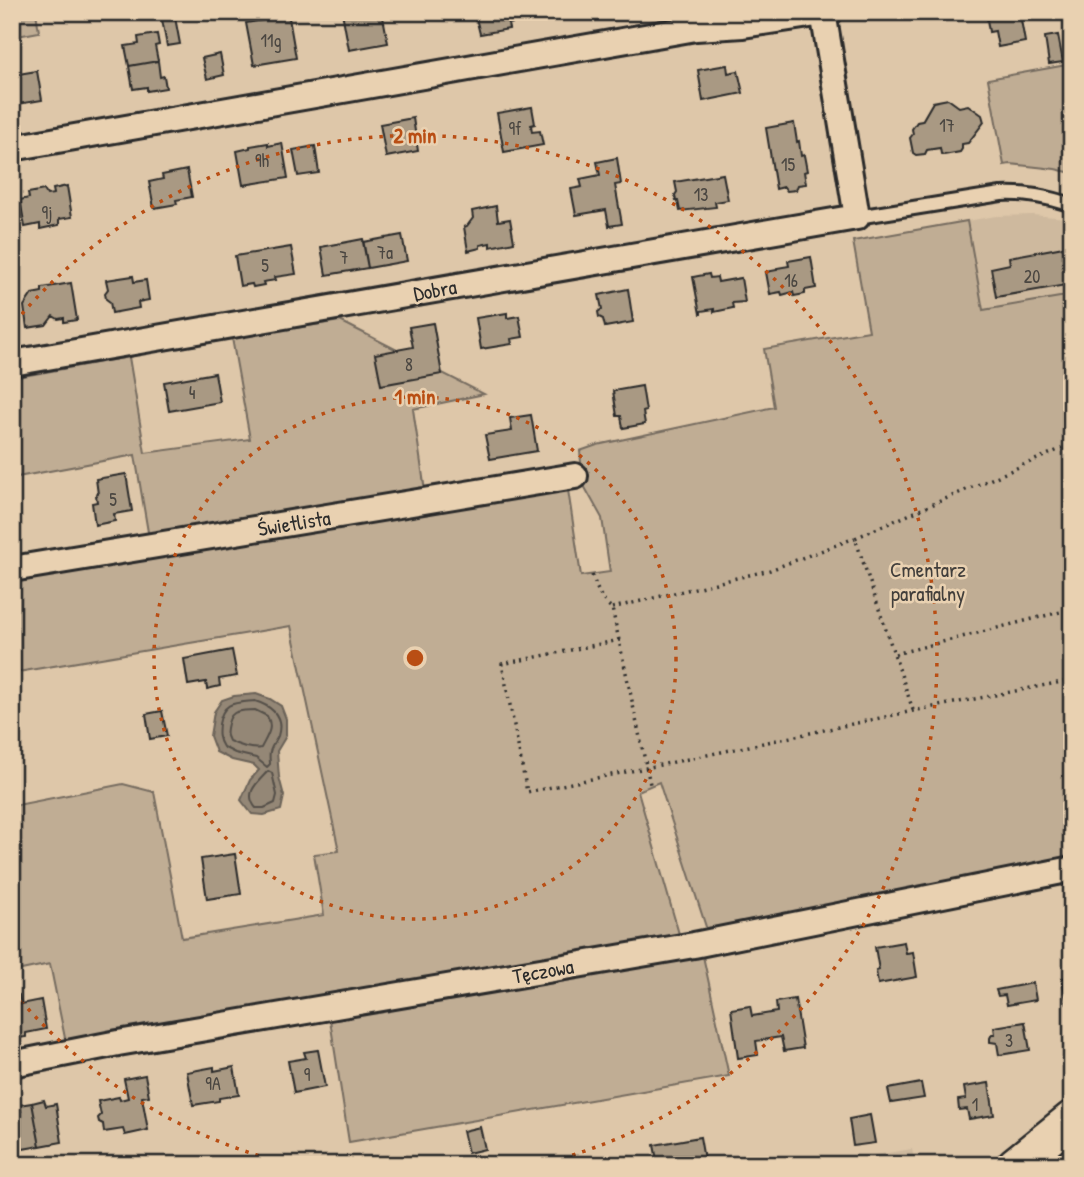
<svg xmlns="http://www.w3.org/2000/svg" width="1084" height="1177" font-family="'Patrick Hand',sans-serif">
	<rect width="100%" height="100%" fill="#dec7a9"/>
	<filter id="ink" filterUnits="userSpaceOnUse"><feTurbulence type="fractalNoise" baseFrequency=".0143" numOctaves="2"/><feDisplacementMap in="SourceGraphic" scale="14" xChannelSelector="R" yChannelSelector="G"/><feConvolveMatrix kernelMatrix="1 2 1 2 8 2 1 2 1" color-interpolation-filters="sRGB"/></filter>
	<g filter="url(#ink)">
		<path fill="#ceb99e" d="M1032 215 1067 218 1072 221V295L983 310 967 221 996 216Z
			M912 1149 915 1165H815Z"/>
		<path fill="#c0ad94" stroke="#766c60" stroke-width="2" d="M12 12H36L39 32 12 37Z
			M1072 64V173L1055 169 1010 164 1004 165 988 79Z
			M967 221 983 310 1072 295V862L708 933 659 782 638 791 681 941 67 1048 50 964 12 972V806L123 784 154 792 182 938 324 915 314 854 339 851 291 626 12 673V577L271 534 568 490 581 576 610 572 602 518 583 484 580 451 597 445 774 407 764 349 869 331 853 241Z
			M340 321 484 394 413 409 425 491 305 508 149 538 135 455 12 478V378L129 357 145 453 250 439 232 338Z
			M703 956 729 1076 349 1142 330 1020Z"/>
		<path fill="#948776" stroke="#6a6258" stroke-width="2" d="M256 694 270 699 281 706 286 719V736L277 751 279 777 284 796 281 810 264 815 252 814 241 800 250 780 259 770 254 765 232 760 216 752 210 736 214 712 222 700 234 696Z"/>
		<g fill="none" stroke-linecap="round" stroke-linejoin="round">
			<path stroke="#555049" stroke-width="2" d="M255 701C271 706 284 716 278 736 276 741 271 746 270 752 269 756 270 760 270 764L267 767 256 758 235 753 223 747C218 739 218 734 219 724 223 701 235 703 255 701Z
				M255 710 267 716C274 728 267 736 261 748 252 750 238 745 229 741 226 733 226 737 227 728 230 709 238 711 255 710Z
				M268 771 272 773 277 795 275 803 264 808H256C243 793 258 782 268 771Z"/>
		</g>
		<path fill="#a99983" stroke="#2b2b2b" stroke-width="2" d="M174 12 180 44 167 46 161 14Z
			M279 12H288L296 58 254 65 246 23 269 19 268 14Z
			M342 12H382L388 43 349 50Z
			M475 12H518L519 22 508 24 509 29 480 34 477 22 475 21Z
			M991 12H1025L1026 16 1021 20 1025 42 998 47 995 31 989 32 986 13Z
			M157 34 159 45 155 46 158 61 129 66 125 46 139 44 138 37Z
			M1058 35 1063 62 1049 64 1045 37Z
			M220 54 224 75 207 79 202 58Z
			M158 61 160 77 164 76 166 88 147 91V87L133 89 129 66Z
			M727 65 728 73 738 71 743 93 703 101 698 70Z
			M37 71 42 100 18 104 12 111V75Z
			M948 99 959 107 968 105 982 115 984 122 968 143 962 144V149L960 152 944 155 941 154 940 148 927 150 925 154 916 155 913 153 910 138 913 134 912 129 917 122 922 121 933 102Z
			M532 107 535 124 531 125 532 132 540 131 543 145 504 152 497 113Z
			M413 118 418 151 386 157 380 124Z
			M794 123 797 142 799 141 801 156 804 155 807 171 804 172 806 184 798 185 796 190 787 191 784 187 776 189 766 128Z
			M268 143V146L282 143 288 178 243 185 237 151 250 148V146Z
			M315 146 319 173 298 176 293 150Z
			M617 158 621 184 615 185 622 224 609 226 606 210 576 215 571 189 582 187 580 179 600 175 597 162Z
			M187 170 192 197 176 200 177 204 154 208 149 182 163 179 162 175Z
			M723 174 728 200 715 202 716 207 680 211 678 201H676L675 195 677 192 675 182Z
			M67 186 72 217 59 219V225L40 229V224L25 227 20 200 29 198 28 193 44 190 47 195 54 194 53 189Z
			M496 206 498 221 510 219 514 242 490 247V243L480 245V248L468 251 464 227 467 226 473 218 472 211Z
			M402 235 407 261 368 268 363 242Z
			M363 239 368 268 326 275 321 247Z
			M1069 246 1072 259V284L996 297 991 268 1010 264 1009 257Z
			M291 247 296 274 275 277 276 280 263 282 264 285 253 287 252 284 240 286 235 256Z
			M811 257 816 288 805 290V294L794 296 793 292 782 295 781 292 770 294 766 272 777 270V268L789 266 788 261Z
			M709 274 710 278 717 277 718 282 741 278 745 302 732 303 733 308 714 312V309L701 311V314H700L693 277Z
			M133 276 134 282 146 280 149 300 138 302 139 308 112 313 110 302 106 299 105 293 108 289 106 280Z
			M71 283 77 320 64 322V318L58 319 53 316 46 325 27 328 24 306 32 294 42 292V288Z
			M628 289 633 322 605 327 603 319 599 317 598 312 602 309 599 295Z
			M507 313V318L519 316 523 337 511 339 512 344 481 349 476 318Z
			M433 323 442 374 381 385 375 354 413 347 409 327Z
			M215 373 220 402 169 411 164 382Z
			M642 386 646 411 643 412 645 424 623 428 621 416H617L613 391Z
			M531 415 537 451 490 459 485 435 512 431 510 418Z
			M126 474 132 511 114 514 115 521 95 525 92 503 97 502 96 495 98 494 96 479Z
			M232 650 237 676 219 679 220 686 207 689 206 682 188 685 184 659Z
			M162 711 167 736 150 739 146 714Z
			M235 854 241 894 207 899 201 859Z
			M904 942 906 953 913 952 917 977 878 984 876 971 879 970 875 947Z
			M1072 976V1003L1067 1004 1062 978Z
			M1033 983 1036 1000 1007 1005 1005 995 998 996 996 990Z
			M19 995 21 1004 41 1000 46 1029 26 1033V1037L12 1039V997Z
			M795 999 803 1048 784 1051 781 1037 756 1041 758 1055 738 1058 731 1009 750 1006 752 1016 777 1012 776 1002Z
			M1025 1022 1030 1050 999 1055 997 1043 990 1042V1038L992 1034H995L994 1027Z
			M318 1050 325 1087 294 1093 288 1061 306 1058 304 1052Z
			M214 1067V1071L234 1067 239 1095 219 1098V1101L193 1105 187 1072Z
			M145 1075 149 1096 142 1097 148 1130 125 1135 123 1129 104 1132 103 1124 99 1122 98 1118 101 1115 98 1101 119 1097 120 1100 128 1098 124 1079Z
			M921 1083 924 1098 891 1103 888 1089Z
			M989 1083 994 1115 969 1119 967 1109 959 1110 958 1100 966 1099 964 1087Z
			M44 1100 46 1106 56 1104 62 1142 40 1146 32 1103Z
			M32 1103 40 1146 17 1150 12 1112 21 1111 19 1105Z
			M870 1115 875 1143 853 1146 849 1119Z
			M480 1127 485 1149 468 1153 463 1131Z
			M700 1137 705 1165H658L654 1145Z
			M545 1160V1164L555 1162 556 1165 525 1164Z"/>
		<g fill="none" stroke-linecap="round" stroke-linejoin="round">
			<defs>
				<path id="lane" d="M857 217 1001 194C1028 193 1047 197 1072 205"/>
				<path id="street" d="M12 148 696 28 743 25 830 12
					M12 363 857 217 823 12
					M12 569 575 476
					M12 1064 118 1043 694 945 1072 869"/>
				<path id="secondary" d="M1015 1165 1072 1119"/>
			</defs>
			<use href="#lane" stroke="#2b2b2b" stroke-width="18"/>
			<use href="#street" stroke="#2b2b2b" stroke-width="30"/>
			<use href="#secondary" stroke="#2b2b2b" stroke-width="40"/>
			<path stroke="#2b2b2b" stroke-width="3.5" stroke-dasharray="2 5" stroke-linecap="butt" d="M592 575C597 588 600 600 612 608L650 784
				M612 608 770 570 855 538
				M620 640 502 664 527 792 646 768 913 711 1072 680
				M895 654 1072 609
				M913 710 855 538 1072 444"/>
			<use href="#lane" stroke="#e9d1b1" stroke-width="12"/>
			<use href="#street" stroke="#e9d1b1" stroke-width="24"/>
			<use href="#secondary" stroke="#e9d1b1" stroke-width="35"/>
		</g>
	</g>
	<g fill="none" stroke="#b94e14" stroke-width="3.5" stroke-dasharray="3.5 7">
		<circle cx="415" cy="658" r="261"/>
		<path d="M289 1164A522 522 0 0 1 15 994M15 322A522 522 0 1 1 541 1164"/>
	</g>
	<g text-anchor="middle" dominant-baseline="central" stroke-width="5" stroke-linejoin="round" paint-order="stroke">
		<g font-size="18" fill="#4a4641">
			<text x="271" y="40">11g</text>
			<text x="947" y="125">17</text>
			<text x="515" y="128">9f</text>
			<text x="262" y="160">9h</text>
			<text x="788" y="164">15</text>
			<text x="701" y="194">13</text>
			<text x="47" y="212">9j</text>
			<text x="385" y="252">7a</text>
			<text x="344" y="257">7</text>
			<text x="265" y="265">5</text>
			<text x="1032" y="276">20</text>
			<text x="791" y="280">16</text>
			<text x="409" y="364">8</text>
			<text x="192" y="392">4</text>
			<text x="113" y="499">5</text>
			<text x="1009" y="1040">3</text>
			<text x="307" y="1074">9</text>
			<text x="213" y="1083">9A</text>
			<text x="975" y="1104">1</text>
		</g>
		<g font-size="21" fill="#2b2b2b" stroke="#e9d1b1">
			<text transform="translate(435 290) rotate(-10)">Dobra</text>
			<text transform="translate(294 523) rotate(-9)">Świetlista</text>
			<text transform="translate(543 971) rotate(-10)">Tęczowa</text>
		</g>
		<g font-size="21" fill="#413e3b" stroke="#e9d1b1">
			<text x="928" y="569">Cmentarz<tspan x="928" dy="24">parafialny</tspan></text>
		</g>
	</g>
	<circle cx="415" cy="658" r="10" fill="#b94e14" stroke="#e9d1b1" stroke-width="3.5"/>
	<g font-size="21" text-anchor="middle" font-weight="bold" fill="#b94e14" stroke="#e9d1b1" stroke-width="5" stroke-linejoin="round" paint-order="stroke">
		<text x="415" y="143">2 min</text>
		<text x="415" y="404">1 min</text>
	</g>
	<rect width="1084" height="1177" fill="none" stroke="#e9d1b1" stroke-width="42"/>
	<rect x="21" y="21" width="1042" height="1135" fill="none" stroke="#2b2b2b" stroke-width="2.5" filter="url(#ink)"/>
</svg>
